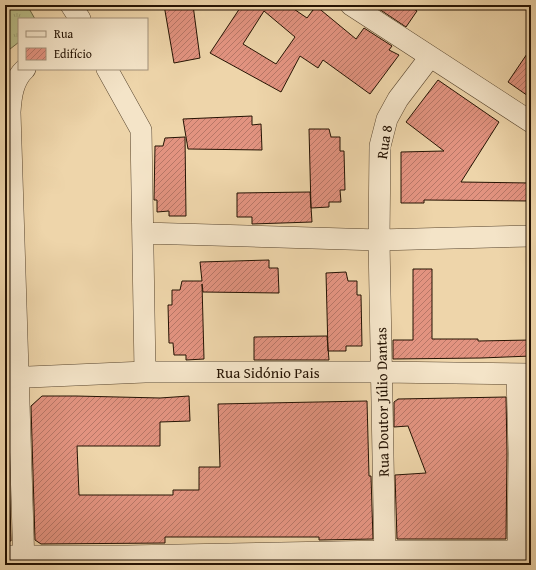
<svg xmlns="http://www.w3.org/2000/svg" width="536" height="570" font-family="'Gentium Book Plus',serif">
	<defs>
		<pattern id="grass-tufts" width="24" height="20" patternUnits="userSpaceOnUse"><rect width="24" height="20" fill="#b9bd88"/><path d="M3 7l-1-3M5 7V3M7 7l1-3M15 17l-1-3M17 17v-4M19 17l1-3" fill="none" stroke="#9fa274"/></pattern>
		<pattern id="building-hatch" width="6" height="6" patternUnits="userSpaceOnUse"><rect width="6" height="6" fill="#e29380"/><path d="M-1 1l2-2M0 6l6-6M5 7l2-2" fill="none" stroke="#b77767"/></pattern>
	</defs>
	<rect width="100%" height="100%" fill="#eed5aa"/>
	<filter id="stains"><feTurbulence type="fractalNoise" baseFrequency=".005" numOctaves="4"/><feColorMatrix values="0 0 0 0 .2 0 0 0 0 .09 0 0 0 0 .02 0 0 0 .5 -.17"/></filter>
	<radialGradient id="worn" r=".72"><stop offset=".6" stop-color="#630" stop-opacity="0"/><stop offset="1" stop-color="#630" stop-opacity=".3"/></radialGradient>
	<path fill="url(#grass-tufts)" stroke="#6f6846" d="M5 5H27L35 19H19V42L5 53Z"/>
	<path fill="url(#building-hatch)" stroke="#251303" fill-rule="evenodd" d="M164 5H193L200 58 174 63Z
		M242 5H288L307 18 316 6 356 39 364 28 392 46 389 50 399 55 370 94 323 60 318 68 300 56 281 92 210 53ZM264 11 295 37 276 64 243 44Z
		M382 5H408L417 11 406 27 379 9Z
		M531 48V98L508 82Z
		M438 80 499 122 461 182 531 183V201L424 200V203H401V152L444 151 406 122Z
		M252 116V125L261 124 262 150 188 149 183 119Z
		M309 129H329L331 137H340V151H344L345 190H340L341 202H329V207L311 208Z
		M185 137 186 216H169V211L157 212V200H154L155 146H163L165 138Z
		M310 192 312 222 252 224V217H237V193Z
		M269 260V268H278L279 293 203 292 202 284 204 359 186 360V355H174L173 343H169L168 305H172V290H180L182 281H202L200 262Z
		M413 269H432V339H478V341L531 340V356L481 358 393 359V340H413Z
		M346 272 348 281H357V295H361L362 346H346V351H328L326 273Z
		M327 336 329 360H254V337Z
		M42 396H76L160 398 189 396 190 421 160 422V446H77L79 495H173V490H199V467H220L218 404 367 401 369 476H371L373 539 319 540V537H165V543L41 544 35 540 31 406Z
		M506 397 507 453 506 539H397L395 475 426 473 408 426 394 427V402L398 399Z
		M8 428 11 541H5V430Z
		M397 563H531V565H397Z"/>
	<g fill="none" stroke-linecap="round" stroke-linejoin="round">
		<defs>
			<path id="minor" d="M71 5 80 19
				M351 5 531 122
				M107 69 141 130 145 372
				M143 233 379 240 531 236
				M517 374 519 453 518 551
				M5 378 145 372H381L531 374
				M5 556H127L385 551H531
				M385 564 379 240 380 146 387 119 398 99 430 57
				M24 565 10 112C11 96 13 80 25 69"/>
		</defs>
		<use href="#minor" stroke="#57442d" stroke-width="22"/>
		<use href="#minor" stroke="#f4e4c8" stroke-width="21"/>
	</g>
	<g text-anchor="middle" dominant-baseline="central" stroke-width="3.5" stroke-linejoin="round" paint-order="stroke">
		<g font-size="15" fill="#251303" stroke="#f4e4c8">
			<text transform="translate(384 142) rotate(-81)">Rua 8</text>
			<text x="268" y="372">Rua Sidónio Pais</text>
			<text transform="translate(382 402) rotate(-91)">Rua Doutor Júlio Dantas</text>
		</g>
	</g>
	<rect width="536" height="570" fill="none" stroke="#eed5aa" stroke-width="20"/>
	<rect x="6" y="6" width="524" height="558" fill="none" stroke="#251303" stroke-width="2"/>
	<rect x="10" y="10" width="516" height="550" fill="none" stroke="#251303"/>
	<rect x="18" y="18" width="130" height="52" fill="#f4e4c8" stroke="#a19079"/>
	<rect x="26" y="31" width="20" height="6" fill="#f4e4c8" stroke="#a19079"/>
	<text x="54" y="38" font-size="12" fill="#251303">Rua</text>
	<rect x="26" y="48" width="20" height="12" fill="url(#building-hatch)" stroke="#a19079"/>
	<text x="54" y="58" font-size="12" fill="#251303">Edifício</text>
	<rect width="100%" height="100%" filter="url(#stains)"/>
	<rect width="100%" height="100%" fill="url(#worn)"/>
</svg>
